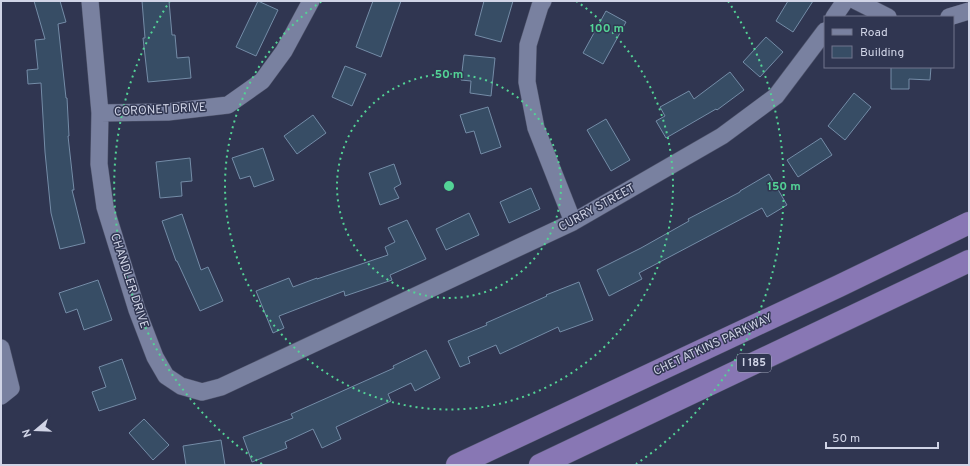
<svg xmlns="http://www.w3.org/2000/svg" width="970" height="466" font-family="Overpass,sans-serif">
	<rect width="100%" height="100%" fill="#303651"/>
	<path fill="#374d65" stroke="#748ca7" d="M34 1H60L66 22 58 24 66 98H67L69 136H68L74 190H72L85 243 60 249 51 213 45 152 41 83 28 84 27 70 38 69 35 40 45 39Z
		M142 1H169L172 35H175L177 58 189 57 191 78 148 82 143 38H145Z
		M258 1 278 10 256 56 236 47Z
		M373 1H401L381 57 356 47Z
		M484 1H513L501 42 475 35Z
		M788 1H813L793 32 776 21Z
		M606 11 626 22 603 64 583 53Z
		M766 37 783 52 760 77 743 62Z
		M464 55 495 58 491 96 470 93 471 81 461 80Z
		M345 66 366 74 352 106 332 97Z
		M891 67H931L930 80 909 79V89H891Z
		M730 72 744 90 717 110 716 109 666 138 656 121 665 116 660 107 689 91 694 99Z
		M854 93 871 107 845 140 828 126Z
		M488 107 501 147 481 154 474 131 466 133 460 115Z
		M313 115 326 133 297 154 284 136Z
		M606 119 630 160 611 171 587 130Z
		M821 138 832 155 798 177 787 160Z
		M263 148 274 180 254 187 250 176 240 179 232 158Z
		M190 158 192 181 181 182 182 196 160 198 156 162Z
		M394 164 401 184 394 188 399 198 380 205 369 173Z
		M769 174 787 205 767 217 762 208 639 273 642 279 609 296 597 270 641 248 689 221 688 219 740 192V191Z
		M531 188 540 209 509 223 500 202Z
		M469 213 479 235 446 250 436 229Z
		M182 214 201 270 208 267 223 301 200 311 177 261H176L162 221Z
		M407 220 426 259 390 275 392 280 345 296 344 291 279 316 284 328 273 333 256 291 289 278 293 287 317 278V279L388 255 385 247 395 242 388 228Z
		M98 280 112 320 84 330 77 309 66 313 59 293Z
		M579 282 593 320 560 332 558 327 500 354 496 345 468 357 470 363 460 367 448 341 487 325 486 323 547 296 546 295Z
		M426 350 440 378 415 391 411 383 388 394 391 401 336 427 341 439 322 448 313 429 285 442 287 448 252 462 243 437 293 418 291 414 394 368 393 366Z
		M122 359 136 399 99 411 92 392 106 387 99 367Z
		M144 419 169 445 153 460 129 433Z
		M221 440 225 465H186L183 446Z"/>
	<g fill="none" stroke-linecap="round" stroke-linejoin="round">
		<defs>
			<path id="minor" d="M90 1 100 113 99 164 105 207 137 310 155 357 166 376 181 386 202 392 221 387 573 222 722 136 776 96 825 31
				M543 1 540 6 528 45 527 82 536 128 573 222
				M856 1 888 17
				M834 17 845 1
				M949 17 969 11
				M100 113 168 112 228 105 262 81 284 51 311 1
				M1 348 11 388 1 396"/>
			<path id="highway" d="M457 465 839 286 969 223
				M540 465 969 261"/>
		</defs>
		<use href="#minor" stroke="#4f546b" stroke-width="18"/>
		<use href="#highway" stroke="#4f546b" stroke-width="23"/>
		<use href="#minor" stroke="#7981a0" stroke-width="17"/>
		<use href="#highway" stroke="#8877b4" stroke-width="22"/>
	</g>
	<g fill="none" stroke="#53d396" stroke-width="2" stroke-dasharray="2 4">
		<circle cx="449" cy="186" r="112"/>
		<path d="M576 1A224 224 0 1 1 322 1"/>
		<path d="M262 464A335 335 0 0 1 170 1M728 1A335 335 0 0 1 636 464"/>
	</g>
	<g text-anchor="middle" dominant-baseline="central" stroke-width="3" stroke-linejoin="round" paint-order="stroke">
		<rect fill="#303651" stroke="#a0a5b9" stroke-width="1" x="737" y="354" width="34" height="18" rx="3"/>
		<g font-size="11" font-weight="bold" fill="#d0d4e6">
			<text x="754" y="363">I 185</text>
		</g>
		<g font-size="12" fill="#d0d4e6" stroke="#303651">
			<text transform="translate(160 110) rotate(-3)">CORONET DRIVE</text>
			<text transform="translate(597 208) rotate(-29)">CURRY STREET</text>
			<text transform="translate(129 281) rotate(72)">CHANDLER DRIVE</text>
			<text transform="translate(713 345) rotate(-25)">CHET ATKINS PARKWAY</text>
		</g>
	</g>
	<circle cx="449" cy="186" r="6" fill="#53d396" stroke="#303651" stroke-width="2"/>
	<g font-size="12" text-anchor="middle" font-weight="bold" fill="#53d396" stroke="#303651" stroke-width="3" stroke-linejoin="round" paint-order="stroke">
		<text x="607" y="32">100 m</text>
		<text x="449" y="78">50 m</text>
		<text x="784" y="190">150 m</text>
	</g>
	<rect width="970" height="466" fill="none" stroke="#d0d4e6" stroke-width="4"/>
	<rect x="824" y="16" width="130" height="52" fill="#303651" stroke="#70758d"/>
	<rect x="832" y="29" width="20" height="6" fill="#7981a0" stroke="#70758d"/>
	<text x="860" y="36" font-size="12" fill="#d0d4e6">Road</text>
	<rect x="832" y="46" width="20" height="12" fill="#374d65" stroke="#70758d"/>
	<text x="860" y="56" font-size="12" fill="#d0d4e6">Building</text>
	<g transform="translate(36 430) rotate(251)" stroke="#303651" stroke-width="3" paint-order="stroke">
	<path d="M0-3L7 15L0 10L-7 15Z" fill="#d0d4e6"/>
	<text y="-6" font-size="11" font-weight="bold" text-anchor="middle" fill="#d0d4e6">N</text>
	</g>
	<path d="M826 442v6h112v-6" fill="none" stroke="#d0d4e6" stroke-width="2"/>
	<text x="832" y="442" font-size="12" fill="#d0d4e6" stroke="#303651" stroke-width="3" paint-order="stroke">50 m</text>
</svg>
